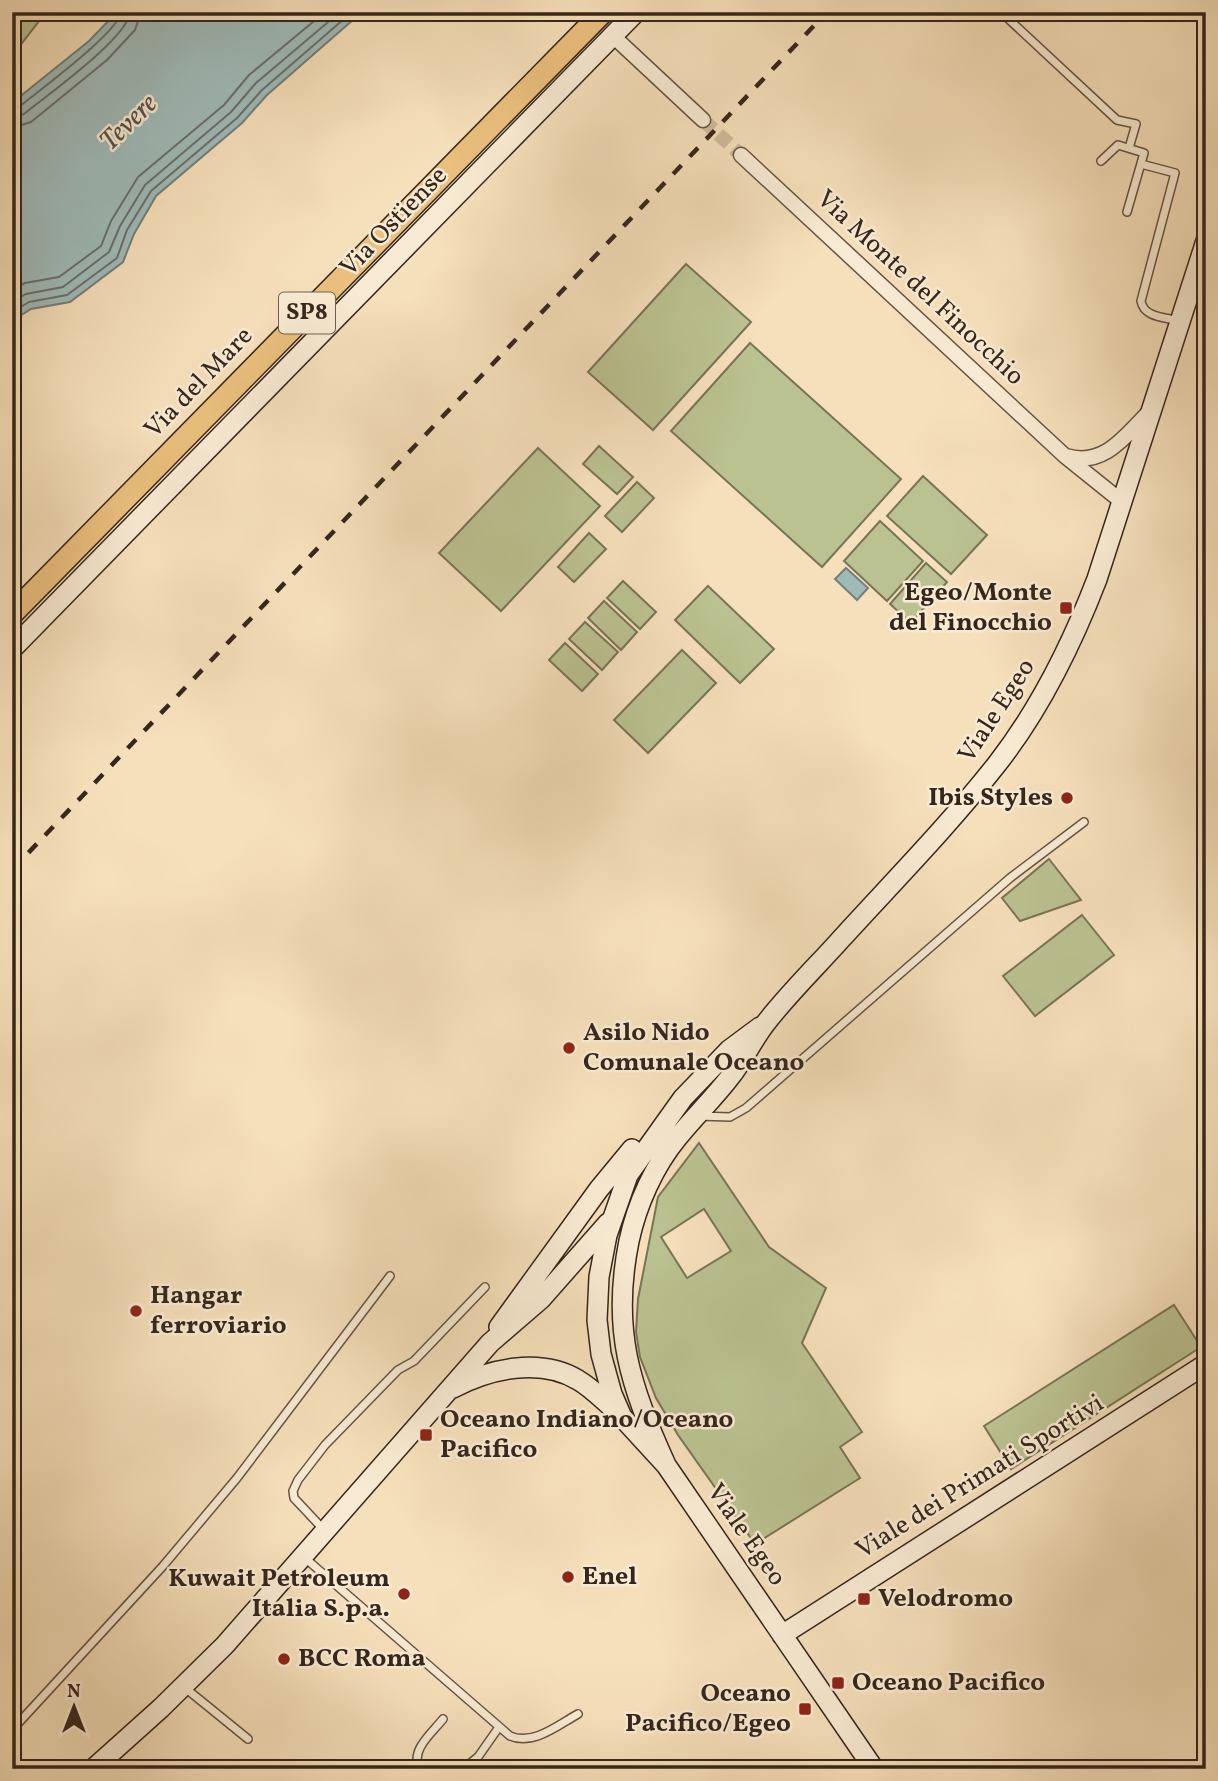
<svg xmlns="http://www.w3.org/2000/svg" width="1218" height="1781" font-family="Vollkorn,serif">
	<rect width="100%" height="100%" fill="#f6e0bb"/>
	<filter id="stains"><feTurbulence type="fractalNoise" baseFrequency=".00286" numOctaves="4"/><feColorMatrix values="0 0 0 0 .2 0 0 0 0 .09 0 0 0 0 .02 0 0 0 .5 -.17"/></filter>
	<radialGradient id="worn" r=".72"><stop offset=".6" stop-color="#630" stop-opacity="0"/><stop offset="1" stop-color="#630" stop-opacity=".3"/></radialGradient>
	<path fill="#bbc291" stroke="#787457" stroke-width="2" fill-rule="evenodd" d="M12 12H46L12 56Z
		M686 264 751 322 653 430 588 372Z
		M750 343 901 479 822 567 671 431Z
		M599 446 633 477 617 494 583 464Z
		M538 448 600 506 501 611 439 553Z
		M923 476 987 535 951 574 887 516Z
		M637 482 654 498 622 532 605 516Z
		M880 521 923 561 887 601 844 561Z
		M589 533 606 549 574 582 558 567Z
		M926 563 947 582 911 623 890 604Z
		M623 581 656 612 640 629 607 598Z
		M708 586 774 649 740 683 675 620Z
		M604 601 637 632 621 650 588 618Z
		M585 622 618 652 602 670 569 639Z
		M565 643 598 674 582 691 549 660Z
		M682 650 716 683 648 753 614 720Z
		M1049 859 1081 900 1020 921 1002 898Z
		M1082 915 1114 955 1035 1016 1003 976Z
		M699 1143 769 1247 826 1288 802 1343 862 1432 840 1447 860 1478 755 1544 678 1435 656 1398 640 1357 636 1332 638 1299 658 1197ZM704 1209 731 1251 687 1278 661 1237Z
		M1174 1305 1201 1347 1011 1469 984 1426Z"/>
	<path fill="#9fbbb9" stroke="#757f7b" stroke-width="2" d="M117 12H362L267 95 242 123 156 196 134 234 123 262 70 302 31 309 12 321V103L89 41Z
		M846 568 868 588 857 600 835 579Z"/>
	<g fill="none" stroke-linecap="round" stroke-linejoin="round">
		<path stroke="#6a706b" stroke-width="2" d="M12 108 19 107C38 91 119 32 121 12
			M12 117 24 114C46 96 129 37 130 12
			M12 128 31 122 107 60 135 30 141 12
			M12 290 25 283 59 277 101 246 111 221 138 177 224 105 249 75 325 12
			M12 302 26 294 63 287 109 252 120 226 145 185 231 112 256 83 340 12
			M12 312 29 302 67 295 117 258 127 230 151 191 237 118 262 90 352 12"/>
		<path stroke="#cfbb9b" stroke-width="14" stroke-dasharray="14 7" stroke-linecap="butt" d="M703 120 741 155"/>
		<defs>
			<path id="lane" d="M1001 12 1117 120 1136 124 1129 148
				M1101 161 1118 145 1144 153 1127 212
				M1141 164 1175 173 1141 301C1144 318 1165 317 1179 321
				M698 1116 730 1117 746 1108 1010 878 1084 822
				M324 1530 294 1498 293 1491 298 1480 325 1445 398 1370 414 1361 485 1287
				M305 1558 510 1736C533 1746 558 1725 578 1714
				M184 1687 248 1739
				M12 1730 163 1566 237 1478 390 1276
				M420 1769C409 1751 432 1733 443 1719
				M463 1769 478 1757 499 1727"/>
			<path id="street" d="M613 36 703 120
				M741 155 1065 456 1121 501
				M1066 456C1104 468 1126 435 1150 411"/>
			<path id="secondary" d="M12 649 636 12
				M760 1027 729 1050 683 1098 628 1175 607 1235 599 1277 597 1320 601 1354 612 1394 622 1417 666 1465 874 1769
				M499 1327 599 1189 632 1149
				M453 1388C489 1369 540 1357 578 1380 592 1388 604 1401 616 1411
				M666 1465C630 1385 611 1330 629 1241 637 1204 654 1166 678 1137 695 1116 714 1098 730 1077 743 1061 752 1041 765 1024 788 994 817 966 842 938 894 881 949 825 997 764 1040 709 1072 644 1097 579L1206 241
				M782 1635 1206 1364
				M93 1769 161 1708 225 1645 490 1343 541 1299 608 1223"/>
			<path id="primary" d="M12 614 603 12"/>
		</defs>
		<use href="#lane" stroke="#655444" stroke-width="10"/>
		<use href="#street" stroke="#655444" stroke-width="17"/>
		<use href="#secondary" stroke="#35261d" stroke-width="22"/>
		<use href="#primary" stroke="#35261d" stroke-width="24"/>
		<use href="#lane" stroke="#f9ebd3" stroke-width="7"/>
		<use href="#street" stroke="#f9ebd3" stroke-width="14"/>
		<use href="#secondary" stroke="#f9ebd3" stroke-width="19"/>
		<use href="#primary" stroke="#ebc07e" stroke-width="21"/>
		<path stroke="#35261d" stroke-width="4.5" stroke-dasharray="12 12" stroke-linecap="butt" d="M12 870 827 12"/>
	</g>
	<g fill="#8f2418" stroke="#f9ebd3" stroke-width="2.5">
		<rect x="1059" y="601" width="14" height="14" rx="3.5"/>
		<circle cx="1067" cy="798" r="7"/>
		<circle cx="569" cy="1048" r="7"/>
		<circle cx="136" cy="1311" r="7"/>
		<rect x="419" y="1428" width="14" height="14" rx="3.5"/>
		<circle cx="568" cy="1577" r="7"/>
		<circle cx="404" cy="1594" r="7"/>
		<rect x="857" y="1592" width="14" height="14" rx="3.5"/>
		<circle cx="284" cy="1659" r="7"/>
		<rect x="831" y="1676" width="14" height="14" rx="3.5"/>
		<rect x="798" y="1702" width="14" height="14" rx="3.5"/>
	</g>
	<g text-anchor="middle" dominant-baseline="central" stroke-width="5" stroke-linejoin="round" paint-order="stroke">
		<rect fill="#f9ebd3" stroke="#706154" stroke-width="2" x="279" y="292.5" width="56" height="41" rx="5"/>
		<g font-size="24" font-weight="bold" fill="#35261d">
			<text x="307" y="313">SP8</text>
		</g>
		<g font-size="26" fill="#35261d" stroke="#f9ebd3">
			<text transform="translate(394 222) rotate(-46)">Via Ostiense</text>
			<text transform="translate(920 288) rotate(43)">Via Monte del Finocchio</text>
			<text transform="translate(199 383) rotate(-46)">Via del Mare</text>
			<text transform="translate(997 711) rotate(-57)">Viale Egeo</text>
			<text transform="translate(980 1477) rotate(-32)">Viale dei Primati Sportivi</text>
			<text transform="translate(746 1535) rotate(55)">Viale Egeo</text>
		</g>
		<g font-size="26" font-weight="bold" fill="#35261d" stroke="#f9ebd3" text-anchor="start">
			<text x="1052" y="593" text-anchor="end">Egeo/Monte<tspan x="1052" dy="30">del Finocchio</tspan></text>
			<text x="1053" y="798" text-anchor="end">Ibis Styles</text>
			<text x="583" y="1033">Asilo Nido<tspan x="583" dy="30">Comunale Oceano</tspan></text>
			<text x="150" y="1296">Hangar<tspan x="150" dy="30">ferroviario</tspan></text>
			<text x="440" y="1420">Oceano Indiano/Oceano<tspan x="440" dy="30">Pacifico</tspan></text>
			<text x="582" y="1577">Enel</text>
			<text x="390" y="1579" text-anchor="end">Kuwait Petroleum<tspan x="390" dy="30">Italia S.p.a.</tspan></text>
			<text x="878" y="1599">Velodromo</text>
			<text x="298" y="1659">BCC Roma</text>
			<text x="852" y="1683">Oceano Pacifico</text>
			<text x="791" y="1694" text-anchor="end">Oceano<tspan x="791" dy="30">Pacifico/Egeo</tspan></text>
		</g>
		<g font-size="28" font-style="italic" fill="#55534c" stroke="#f9ebd3">
			<text transform="translate(129 123) rotate(-44)">Tevere</text>
		</g>
	</g>
	<rect width="1218" height="1781" fill="none" stroke="#f6e0bb" stroke-width="42"/>
	<rect x="14" y="14" width="1190" height="1753" fill="none" stroke="#35261d" stroke-width="3.5"/>
	<rect x="21" y="21" width="1176" height="1739" fill="none" stroke="#35261d" stroke-width="2"/>
	<g transform="translate(74 1707)" stroke="#f9ebd3" stroke-width="5" paint-order="stroke">
	<path d="M0-5L12 26L0 18L-12 26Z" fill="#35261d"/>
	<text y="-10" font-size="19" font-weight="bold" text-anchor="middle" fill="#35261d">N</text>
	</g>
	<rect width="100%" height="100%" filter="url(#stains)"/>
	<rect width="100%" height="100%" fill="url(#worn)"/>
</svg>
